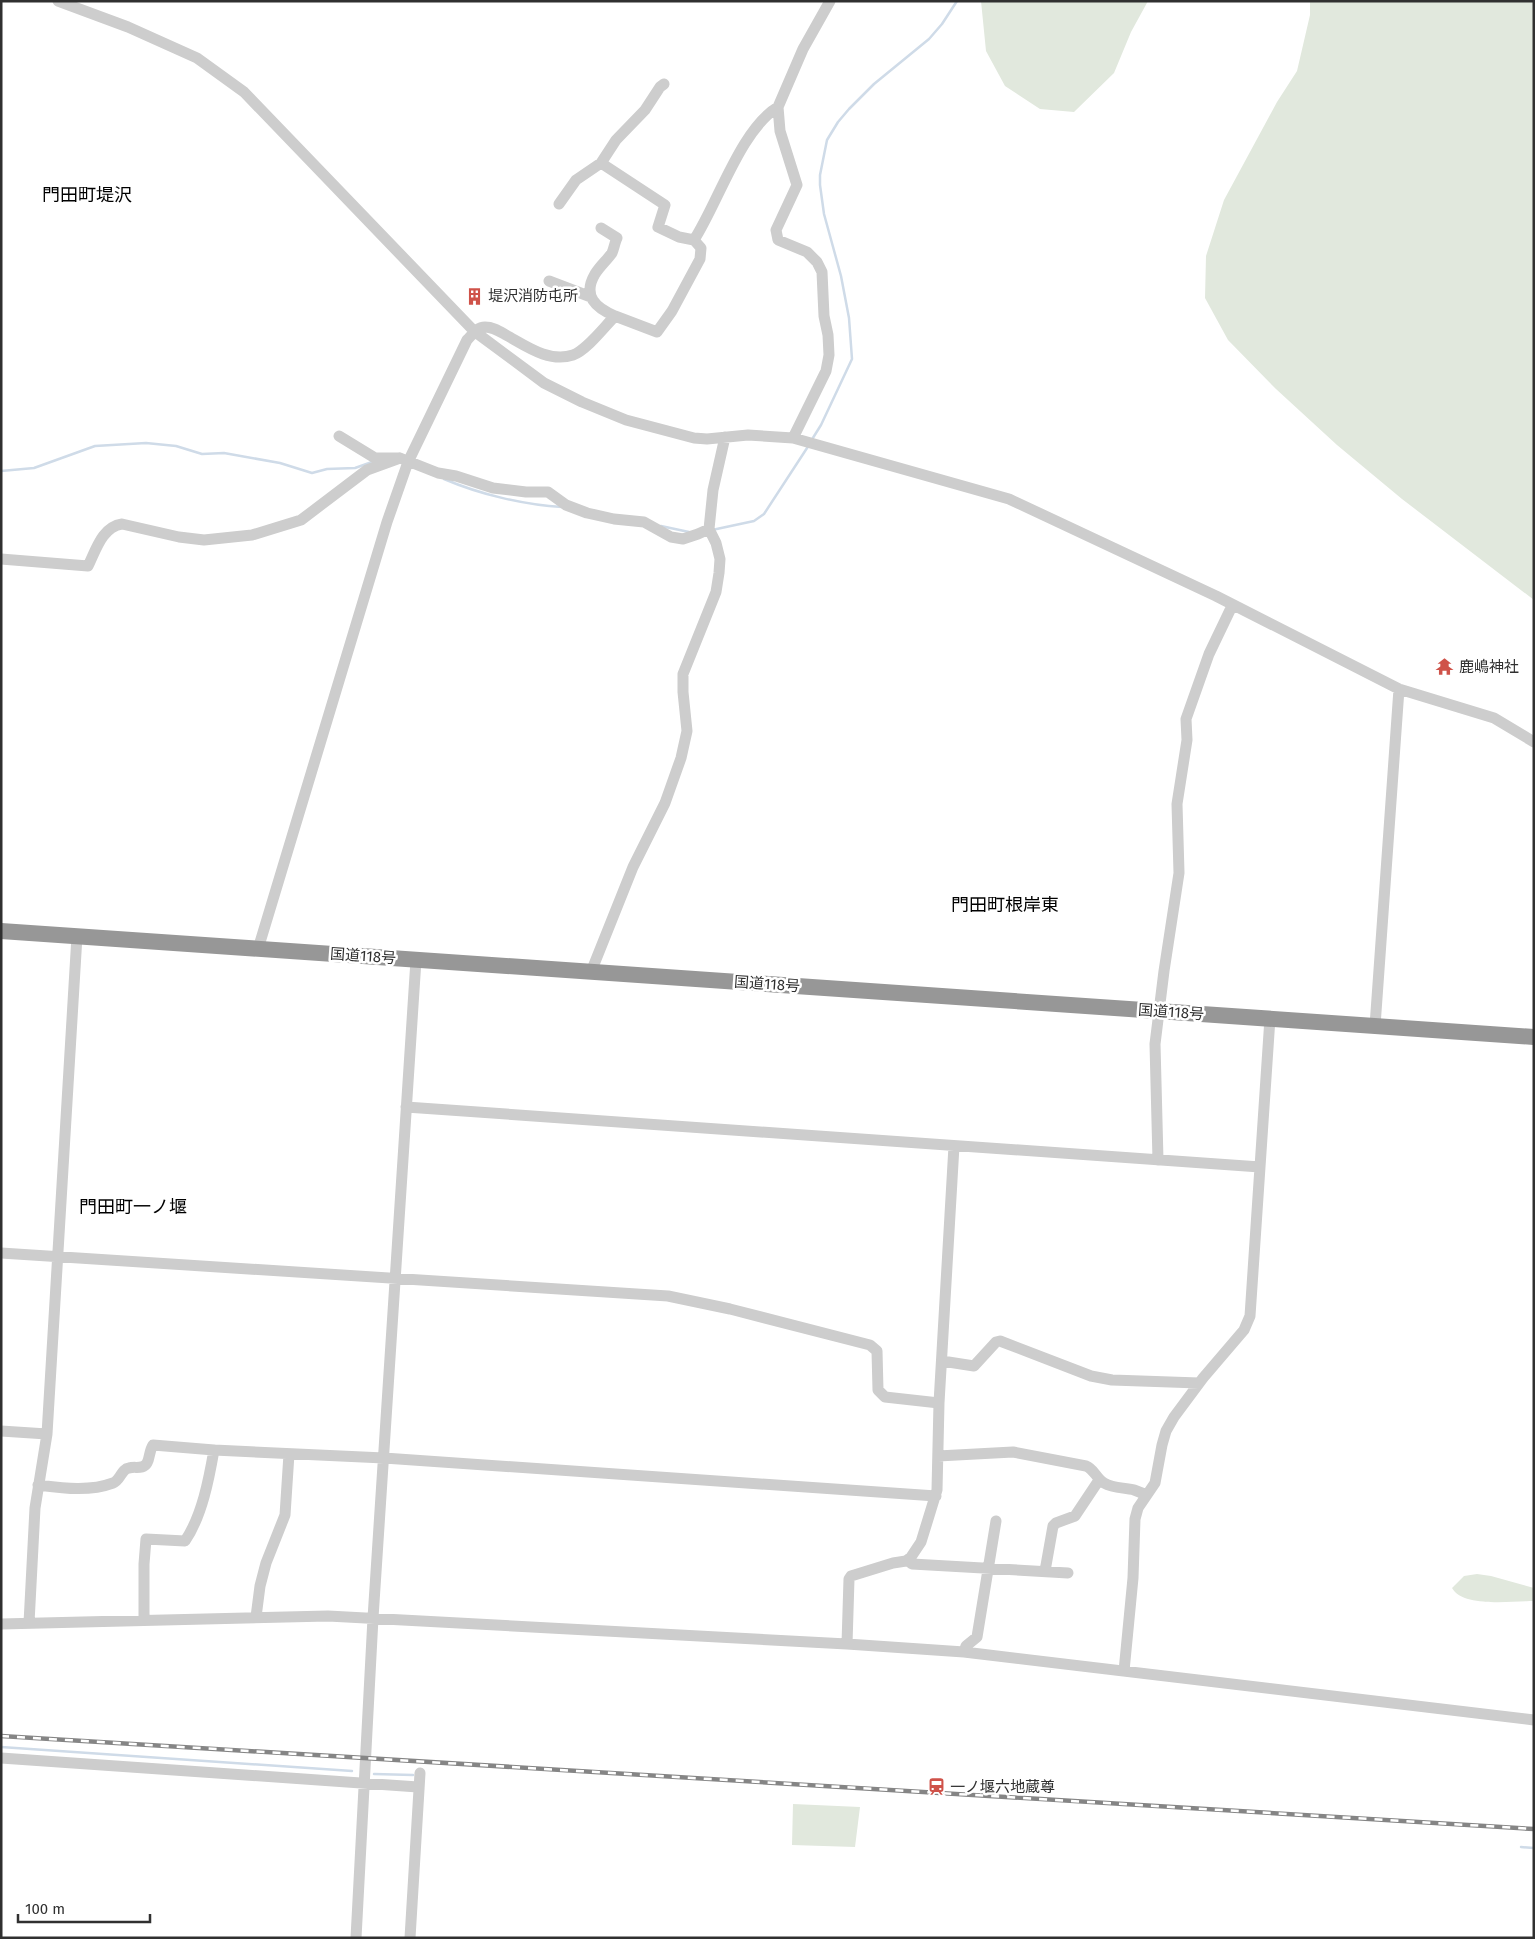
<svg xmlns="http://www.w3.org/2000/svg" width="1535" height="1939" font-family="'Fira Sans','Noto Sans JP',sans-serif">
	<rect width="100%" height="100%" fill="#fff"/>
	<path fill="#e1e8dd" d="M981 1H1148L1131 32 1114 73 1074 112 1040 109 1005 86 986 51Z
		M1310 1H1534V600L1402 499 1337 445 1276 389 1228 340 1205 298 1206 256 1224 200 1277 102 1297 71 1310 15Z
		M1477 1574 1491 1576 1534 1588V1601C1513 1601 1463 1608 1452 1588L1464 1576Z
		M793 1804 860 1807 855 1847 792 1845Z"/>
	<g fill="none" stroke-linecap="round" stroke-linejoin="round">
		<path stroke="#cfdbe8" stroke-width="2.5" d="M811 441 821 425 852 359 849 318 841 276 824 214 820 185V175L827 140 838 122 849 109 874 84 929 39 942 24 957 1
			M1 471 34 468 95 446 146 443 176 446 202 454 224 453 280 463 312 473 327 469 355 468 372 462
			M444 479C479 494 524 505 562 507
			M661 526 689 532
			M712 530 754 521 764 514 809 445
			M1 1747 352 1771
			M374 1774 413 1775
			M1521 1847 1534 1848"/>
		<path stroke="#cdcdcd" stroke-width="11" d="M58 1 128 27 197 58 244 92 474 331 544 383 582 402 626 420 694 438 707 439 748 435 793 438 1009 499 1216 596 1399 689 1494 718 1534 742
			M601 163 665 205 658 227 679 237 694 240
			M559 204 576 180 601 163 616 140 645 110 660 87 664 84
			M601 228 617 238C615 242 614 248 612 253 607 260 600 266 595 274 582 296 596 308 615 316
			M549 281 591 297
			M339 436 375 458H400L438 473 456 476 493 488 526 492H548L566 505 587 513 614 519 644 522 671 537 683 539 698 534 709 529
			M793 438 826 371 829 355 828 335 824 316 822 272 817 262 807 252 778 240 776 230 797 185 780 131 778 107 803 49 830 1
			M1 559 88 566C96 550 102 527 122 524L179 537 204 540 252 535 301 520 367 470 400 458
			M258 949 387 522 408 462 467 340C472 335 477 327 485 327 493 327 499 331 506 335 526 346 549 363 573 355 587 350 605 326 615 316L657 332 672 311 700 259 701 248 694 240C718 203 741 129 778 107
			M591 972 633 867 665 803 681 758 687 731 683 692V674L716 592 719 573 720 559 716 543 709 529 713 490 725 437
			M1375 1026 1399 689
			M406 1107 1260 1167
			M1158 1160 1155 1044 1164 971 1179 873 1177 804 1187 740 1186 719 1209 654 1232 606
			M1 1253 668 1296 730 1309 870 1345 877 1351 878 1390 885 1397 939 1403
			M942 1361 974 1366 996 1342 1000 1341 1091 1376 1112 1380 1199 1383
			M1 1431 47 1434
			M938 1456 1013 1452 1086 1466C1094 1469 1096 1478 1104 1483 1118 1491 1132 1485 1146 1496
			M38 1485C62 1488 89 1492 113 1483 121 1480 121 1469 129 1468 135 1466 143 1470 147 1463 150 1458 149 1451 153 1445L214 1450 384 1458 936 1496
			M907 1560 912 1564 1068 1573
			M1045 1571 1053 1526 1056 1523 1075 1516 1099 1480
			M256 1617 260 1586 266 1563 285 1515 289 1454
			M144 1619V1564L146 1539 185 1541C202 1516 209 1479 214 1450
			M29 1623 35 1508 47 1434 77 936
			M1 1624 328 1616 847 1644 964 1652 1534 1720
			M847 1644 849 1579 851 1576 893 1563 906 1561 911 1557 921 1542 937 1490 939 1403 954 1146
			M964 1652 966 1646 977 1637 996 1521
			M1124 1671 1133 1578 1135 1519 1138 1508 1155 1483 1162 1445 1166 1431 1174 1417 1203 1378 1244 1330 1250 1316 1270 1018
			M1 1758 418 1787
			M356 1938 373 1618 416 960
			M410 1938 420 1773"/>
		<path stroke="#979797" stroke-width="16" d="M1 931 1534 1037"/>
		<defs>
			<path id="rail" d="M1 1736 1534 1829"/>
		</defs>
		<use href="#rail" stroke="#858585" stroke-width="4.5"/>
		<use href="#rail" stroke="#fff" stroke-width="2.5" stroke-dasharray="8" stroke-linecap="butt"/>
	</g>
	<defs>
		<symbol id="building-bare" viewBox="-9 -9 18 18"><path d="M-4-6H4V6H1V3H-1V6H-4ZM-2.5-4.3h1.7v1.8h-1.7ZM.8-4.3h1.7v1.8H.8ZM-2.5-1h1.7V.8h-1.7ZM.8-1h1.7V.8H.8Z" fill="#cf5249" stroke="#fff" stroke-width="2.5" paint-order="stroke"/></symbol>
		<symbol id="temple-bare" viewBox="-9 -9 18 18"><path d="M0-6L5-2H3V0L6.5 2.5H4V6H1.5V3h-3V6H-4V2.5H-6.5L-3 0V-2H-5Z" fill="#cf5249" stroke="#fff" stroke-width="2.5" paint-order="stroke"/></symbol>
		<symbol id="station-bare" viewBox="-9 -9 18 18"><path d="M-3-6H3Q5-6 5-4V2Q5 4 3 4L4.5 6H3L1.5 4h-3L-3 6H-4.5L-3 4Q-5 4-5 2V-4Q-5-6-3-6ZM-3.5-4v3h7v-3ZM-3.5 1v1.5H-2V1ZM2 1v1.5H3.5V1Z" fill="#cf5249" stroke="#fff" stroke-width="2.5" paint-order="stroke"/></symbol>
	</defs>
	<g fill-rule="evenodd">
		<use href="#building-bare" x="462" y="284" width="25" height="25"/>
		<use href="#temple-bare" x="1432" y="654" width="25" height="25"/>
		<use href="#station-bare" x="924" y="1774" width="25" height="25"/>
	</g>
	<g text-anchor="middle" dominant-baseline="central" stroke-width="5" stroke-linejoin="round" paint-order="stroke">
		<g font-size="15" fill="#303030" stroke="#fff" text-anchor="start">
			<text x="488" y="296">堤沢消防屯所</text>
			<text x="1459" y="667">鹿嶋神社</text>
			<text x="950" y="1787">一ノ堰六地蔵尊</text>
		</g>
		<g font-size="15" fill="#303030" stroke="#fff">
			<text transform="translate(363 956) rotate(4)">国道118号</text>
			<text transform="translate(767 984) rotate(4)">国道118号</text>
			<text transform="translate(1171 1012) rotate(4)">国道118号</text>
		</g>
		<g font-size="18" fill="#000" stroke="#fff">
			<text x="87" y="195">門田町堤沢</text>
			<text x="1005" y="905">門田町根岸東</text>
			<text x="133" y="1207">門田町一ノ堰</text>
		</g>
	</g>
	<rect width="1535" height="1939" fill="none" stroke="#303030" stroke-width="5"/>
	<path d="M18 1914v8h132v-8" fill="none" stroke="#303030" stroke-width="2.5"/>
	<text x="25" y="1914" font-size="15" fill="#303030" stroke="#ffffff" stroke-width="4" paint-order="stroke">100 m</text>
</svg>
